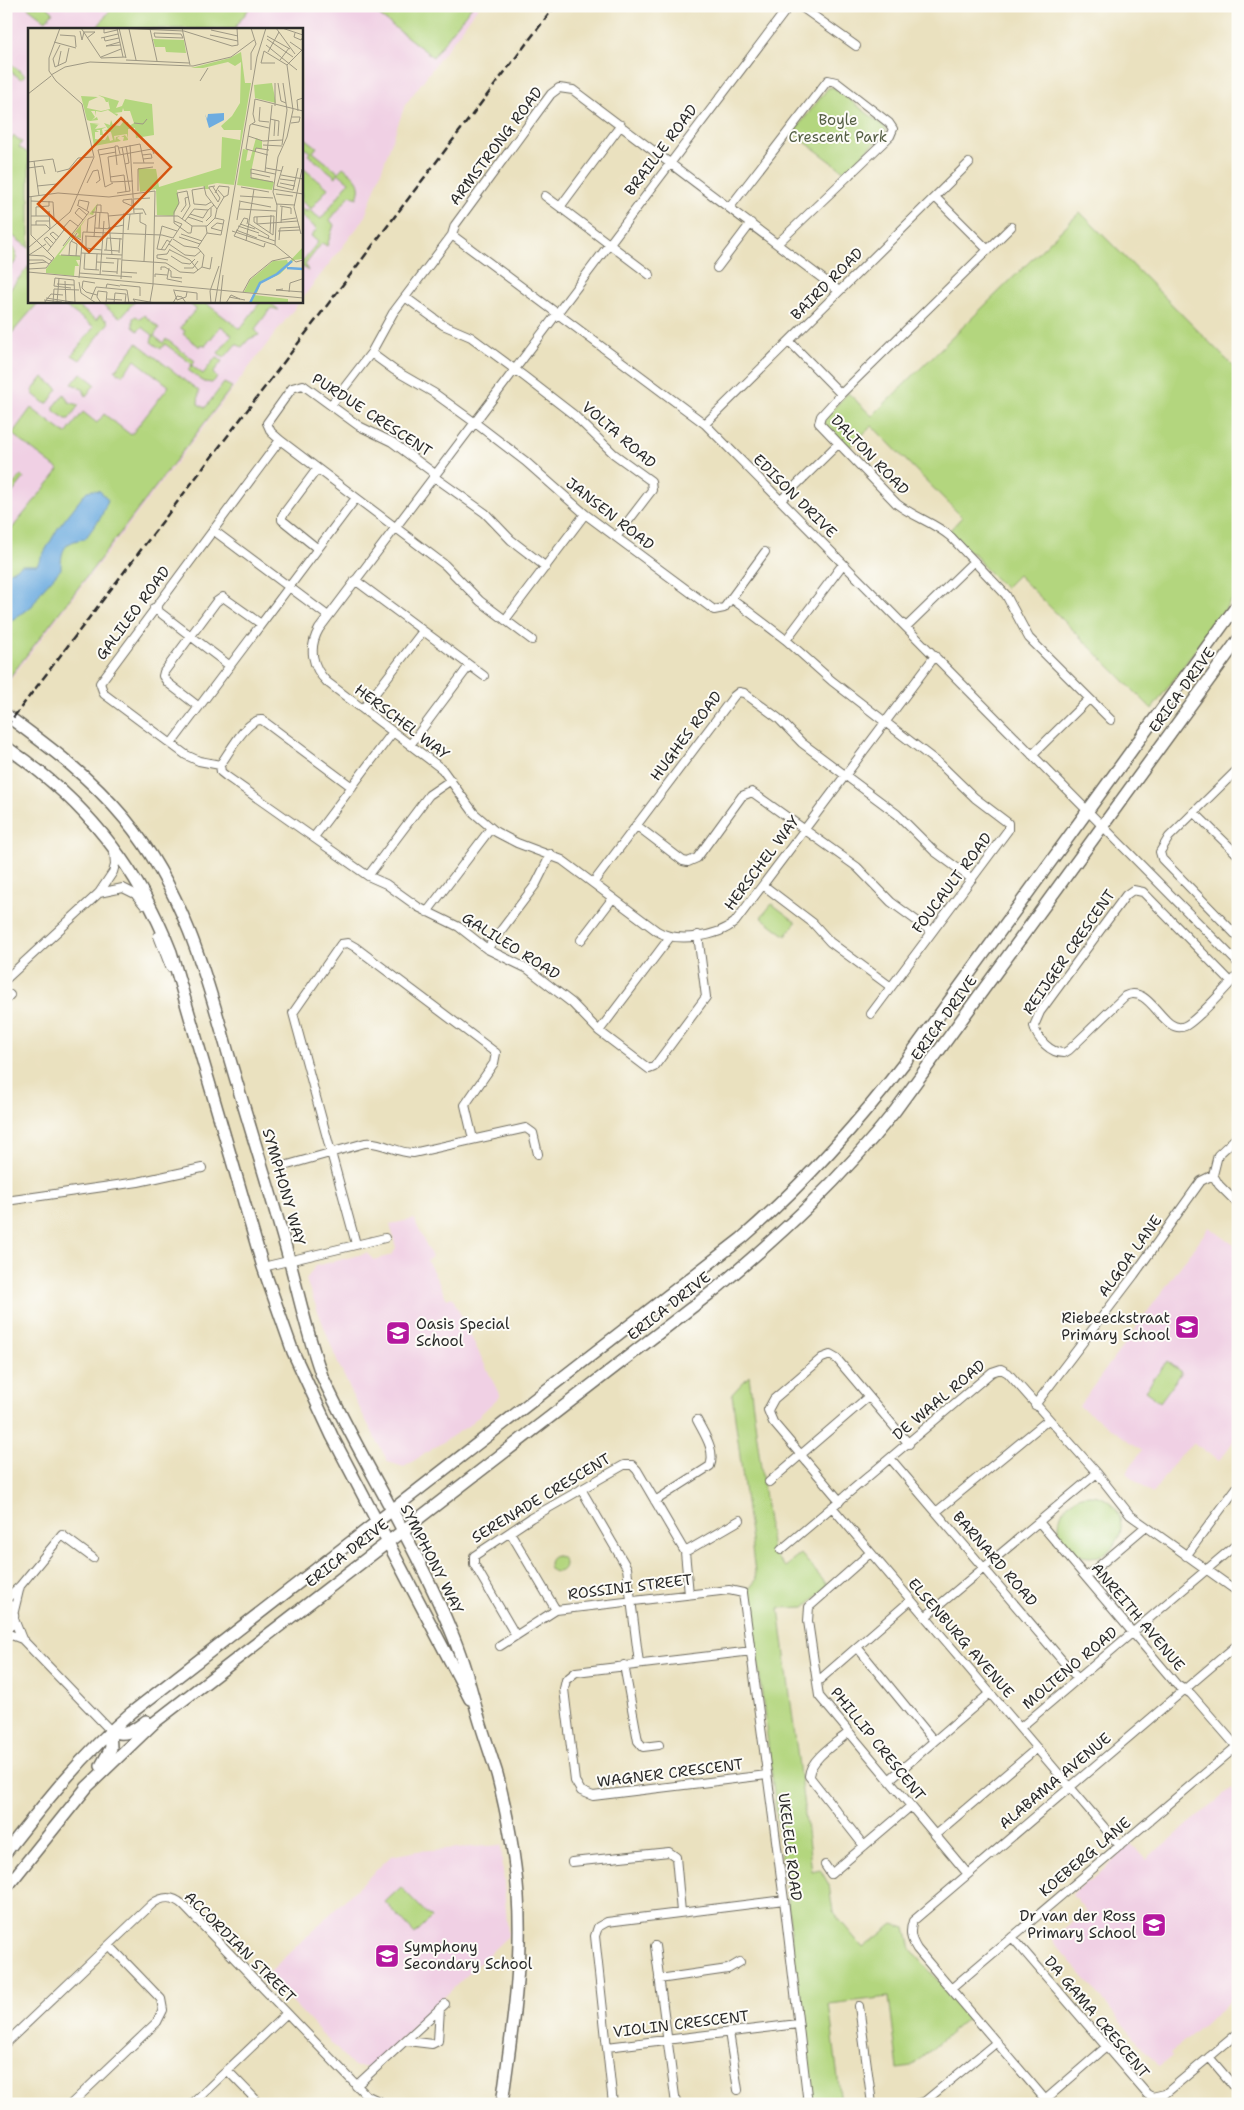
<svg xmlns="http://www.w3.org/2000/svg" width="1244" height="2110" font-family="'Shantell Sans',sans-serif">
	<rect width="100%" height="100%" fill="#fdfcf7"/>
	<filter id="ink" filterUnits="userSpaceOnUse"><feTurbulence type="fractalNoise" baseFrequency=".02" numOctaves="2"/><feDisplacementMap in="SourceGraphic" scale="10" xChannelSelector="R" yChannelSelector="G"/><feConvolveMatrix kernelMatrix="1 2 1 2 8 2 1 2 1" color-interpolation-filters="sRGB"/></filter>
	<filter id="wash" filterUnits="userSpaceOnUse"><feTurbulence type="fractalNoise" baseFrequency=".0096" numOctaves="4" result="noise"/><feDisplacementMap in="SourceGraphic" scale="20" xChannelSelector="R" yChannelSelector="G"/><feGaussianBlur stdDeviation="1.12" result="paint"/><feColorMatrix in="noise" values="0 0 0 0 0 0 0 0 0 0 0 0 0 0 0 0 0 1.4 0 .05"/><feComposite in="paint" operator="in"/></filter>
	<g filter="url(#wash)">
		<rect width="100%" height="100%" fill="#eae1bf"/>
		<path fill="#f0d0e4" d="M6 6H479L405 105 364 219 301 300V29H29V301H300L6 685Z
			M414 1219 432 1257 427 1260 447 1299 452 1297 500 1396 468 1426 404 1467 388 1462 355 1400 337 1361 306 1280 315 1266 367 1253 374 1260 392 1255 396 1248 390 1224Z
			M1209 1227 1238 1248V1435L1219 1461 1194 1443 1180 1455 1152 1494 1126 1473 1142 1450 1079 1406Z
			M1232 1788 1238 1795V1996L1170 2053 1172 2056 1159 2067 1052 1940 1086 1911 1072 1894 1087 1881 1090 1882 1131 1844 1146 1860Z
			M501 1845 508 1936 371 2067H354L266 1975 391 1856 417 1851Z"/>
		<path fill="#b3d67e" stroke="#6f8054" d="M26 6H46L53 12 46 21Z
			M113 6H251L234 29H96Z
			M367 6H472L433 57Z
			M6 60 25 75 21 79 6 68Z
			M833 87 885 127 887 131 845 172 793 133 828 88Z
			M301 135 317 147 313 152 338 172 343 167C354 176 364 182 357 198L350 195 330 220 334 225 327 246 322 243 305 265 308 271 301 266V263L318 242 311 236 317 229 301 216V208L306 212 308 209 321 219 349 182 338 173 336 177 308 155 310 152 301 146Z
			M14 136 22 142 19 147 29 154V248L6 231V146Z
			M304 169 328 188 311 209 301 201V172Z
			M1080 212 1238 371V592L1152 709 1018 575 1005 588 982 565 975 554 969 552 949 531 962 517 872 426 847 449 822 421 848 393 872 416Z
			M6 243 15 250 17 259 6 275Z
			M29 266V301H37V304L6 340V294Z
			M58 301H75L74 303 96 320 100 315 109 322 80 360 72 355 94 327Z
			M98 301H135L121 317 116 315Z
			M186 301H203L240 329 261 301H273L272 304 279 310 271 308 255 329 259 335 249 339 242 347 236 344 224 358 218 353 232 335 221 326 205 346 202 344 200 347 183 334 185 331 180 328 196 309Z
			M144 315 159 328 154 336 163 343 166 339 195 361 192 366 203 374 216 357 222 361 213 373 217 378 212 383 204 382 188 370 192 364 165 344 161 349 151 342 153 335 142 327 138 331 133 327V318L136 316 140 319Z
			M137 343 199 391 198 404 205 408 224 383 232 387 6 682V536L59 470 12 434 31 408 66 434 83 412 97 423 104 414 131 435 169 386 135 360 122 375 115 371Z
			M81 373 95 384 86 396 82 388 72 384Z
			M43 377 58 389 48 403H44L33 394 32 391Z
			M64 394 69 402 79 405 69 419H66L54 411V407Z
			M21 475 24 478 6 501V493Z
			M772 904 796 922 786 936 761 917Z
			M1167 1361 1182 1372 1160 1402 1145 1391Z
			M749 1376 772 1552 785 1567 801 1554 828 1586 805 1607 779 1608 812 1871 820 1869 829 1885 833 1912 863 1948 893 1924 906 1928 911 1949 969 2017 911 2067 898 2069 889 1997 829 2004 841 2104H812L749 1589 756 1580 732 1394Z
			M1059 1526a31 31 0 1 1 62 0a31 31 0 1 1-62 0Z
			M549 1564a8 8 0 1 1 16 0a8 8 0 1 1-16 0Z
			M401 1887 431 1918 415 1934 385 1902Z"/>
		<path fill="#6dace0" stroke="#4c6c86" d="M93 490 100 491 108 500 101 517 85 539C64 541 61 550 61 569L42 590 32 606 6 624V574L22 565H37L58 528 87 491Z"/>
	</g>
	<g filter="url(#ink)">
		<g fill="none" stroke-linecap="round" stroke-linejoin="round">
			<defs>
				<path id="minor" d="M789 6 319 629C308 648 312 667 327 682L442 769 474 813 496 832 517 843 562 860 657 931C676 943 718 937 735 922L935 656
					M800 6 856 46
					M621 125 560 207 650 275
					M545 196 560 207
					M935 197 988 250
					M730 207 828 80 836 82 889 123 893 129 890 136 778 243
					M1011 227 841 394 821 416 819 423 897 504C914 517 935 523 951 537L1006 595 1029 638 1111 720
					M452 235 705 424 1238 963
					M717 268 751 223
					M405 297 443 325 471 337 525 377 574 415 614 454 651 481 652 490 616 537
					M789 341 841 394
					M371 353 394 370 434 393 474 422 525 461 585 514 714 610 724 608 765 552
					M331 405 371 353 393 313 452 235 455 225 551 94 559 88 573 90 839 291
					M705 424 969 163
					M317 469 282 516V520L318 549
					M435 474 392 442 359 426 303 385 292 388 267 423 271 432 280 440 445 565 480 601 532 640
					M433 476 485 513 511 540 546 567
					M781 500 838 444
					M213 530 328 616
					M355 580 484 676
					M731 598 786 640 832 681 941 765 975 798 1008 823V830L871 1014
					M154 608 230 666
					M505 620 585 514
					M906 627 974 561
					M786 640 843 564
					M199 707 168 683 163 676 164 672 216 602 223 597 261 624
					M363 709 423 631
					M171 744 356 498
					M410 745 469 666
					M1032 755 1089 699
					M220 765 199 761 186 755 104 694 100 683 280 440
					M1238 769 1169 837 1160 852 1162 859 1238 937
					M352 787 262 720C247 718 229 753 220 765L221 772 226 776 368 876 386 884 418 907 459 927 487 949 528 969 572 1003 599 1031 649 1069 654 1067 706 997 698 935
					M1194 812 1238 855
					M636 825 683 861 688 862 697 858 742 796 752 792 857 867 891 902 932 932
					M314 837 393 732
					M368 876 429 795 451 780
					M593 883 734 696 739 692 744 693 778 718 802 743 897 814 934 851 972 879
					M763 885 813 923 830 942 891 987
					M99 893 123 888 135 894 144 905
					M427 912 491 828
					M158 936 170 967
					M581 940 613 898
					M487 949 536 884 551 854
					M6 979 99 893 113 872 115 865 114 851
					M1231 982 1143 892 1133 890 1126 895 1040 1012 1034 1026C1037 1039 1050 1053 1064 1053L1069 1050 1125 996C1151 983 1163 1036 1185 1026 1198 1020 1227 986 1238 975
					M6 999 10 995
					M599 1031 670 937
					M1238 1136 1218 1155 1213 1175 1219 1185 1238 1204
					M284 1166 365 1143C382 1141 396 1153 413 1153L526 1128 533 1133 538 1154
					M6 1201 138 1182 202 1168
					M356 1244 293 1013 341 944 348 943 355 947 496 1053 494 1063 465 1105 473 1139
					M263 1267 385 1238
					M1035 1405 1134 1275 1201 1181 1213 1175
					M890 1458 1078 1679
					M769 1482 868 1397
					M581 1489 627 1568 639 1663
					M655 1501 710 1466C716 1450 704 1434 697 1420
					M840 1501 773 1422 768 1410 774 1399 822 1358 830 1355 837 1359 909 1444
					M832 1507 1120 1846
					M936 1512 1048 1420
					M1039 1522 1177 1685 1191 1694 1238 1748
					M510 1532 556 1610
					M781 1550 992 1372 1001 1369 1008 1373 1097 1473 1130 1515 1238 1592
					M685 1552 740 1520
					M870 1553 809 1607 808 1621 819 1696 967 1873
					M1186 1556 1238 1486
					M1086 1577 1145 1527
					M6 1599 20 1586 62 1535 93 1558
					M6 1602C17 1610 17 1622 6 1630
					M14 1611 20 1586
					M925 1617 1097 1473
					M14 1619 22 1639 110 1730
					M6 1633 22 1639
					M516 1636 474 1564V1556L531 1518 624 1465H632L637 1470 685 1552 689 1594
					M500 1646 556 1610 729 1590 743 1593 784 1900 808 2104
					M857 1647 934 1741
					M752 1651 576 1672 566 1680 564 1689 575 1781 581 1791 593 1796 767 1775
					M624 1665 638 1741 643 1747 659 1745
					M817 1682 911 1600
					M1020 1728 1238 1543
					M848 1733C836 1743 810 1759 809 1776L864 1846
					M889 1780 990 1693
					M935 1835 1037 1748
					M572 1862 669 1852 676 1857 681 1912
					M825 1865 831 1874 911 1806
					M1012 1937 1147 2094 1152 2097 1165 2094 1238 2033
					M655 1946 676 2104
					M659 1979 728 1969 740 1962
					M951 1989 1236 1747
					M859 2006 872 2104
					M729 2032 738 2090
					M407 2041 432 2044 438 2041 440 2008
					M6 2043 152 1904C163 1896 173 1896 183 1905L366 2095 385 2104
					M607 2047 798 2024
					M1209 2057 1238 2091
					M227 2070 260 2104
					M356 2086 445 2004
					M1045 2100 1105 2048
					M71 2104 157 2022 163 2010 161 1999 109 1945
					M192 2104 287 2013
					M613 2104 595 1936 598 1927 607 1922 784 1900
					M914 2104 924 2102 997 2042
					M1049 2104 917 1949C911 1939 909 1933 913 1921L1238 1644"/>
				<path id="secondary" d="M6 715C50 747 91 778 125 819 181 887 205 970 228 1053 248 1122 270 1190 289 1259 300 1299 308 1338 322 1376 362 1462 415 1543 451 1631 462 1656 469 1681 476 1708 482 1730 490 1752 497 1774 507 1813 515 1856 518 1896 523 1966 511 2035 502 2104
					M6 747C82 798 138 867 171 952L263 1267 293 1352 332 1436 470 1699
					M110 1730C125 1738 134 1730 146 1721
					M101 1766 111 1748 110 1730
					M6 1852C45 1802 83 1754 131 1713L742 1238C803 1185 856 1126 905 1062L1238 604
					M6 1888 87 1787 155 1722 717 1288C785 1231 840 1180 895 1111L1238 640"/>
			</defs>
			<use href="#minor" stroke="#6e6b5f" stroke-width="10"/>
			<use href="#secondary" stroke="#6e6b5f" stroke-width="14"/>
			<use href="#minor" stroke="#fff" stroke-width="8"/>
			<use href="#secondary" stroke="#fff" stroke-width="11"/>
			<path stroke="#2b2b2b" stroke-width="2.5" stroke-dasharray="8 4" stroke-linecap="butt" d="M6 727 555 6"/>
		</g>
	</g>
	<defs>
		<symbol id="school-square" viewBox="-11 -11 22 22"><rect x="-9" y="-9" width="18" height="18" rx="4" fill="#b5179e" stroke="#fdfcf7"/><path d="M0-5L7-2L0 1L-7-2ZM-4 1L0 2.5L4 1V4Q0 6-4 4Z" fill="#fff"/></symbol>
	</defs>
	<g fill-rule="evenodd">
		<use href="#school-square" x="1173" y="1313" width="28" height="28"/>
		<use href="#school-square" x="384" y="1319" width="28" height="28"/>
		<use href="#school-square" x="1140" y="1911" width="28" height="28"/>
		<use href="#school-square" x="373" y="1942" width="28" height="28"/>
	</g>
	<g text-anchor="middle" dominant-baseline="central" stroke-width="4" stroke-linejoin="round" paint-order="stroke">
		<g font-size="15" fill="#545e44" stroke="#fdfcf7">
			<text x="838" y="120">Boyle<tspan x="838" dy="17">Crescent Park</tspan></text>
		</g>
		<g font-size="15" fill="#2b2b2b" stroke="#fdfcf7">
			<text transform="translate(496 146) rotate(-53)">ARMSTRONG ROAD</text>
			<text transform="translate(661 150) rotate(-53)">BRAILLE ROAD</text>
			<text transform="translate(827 284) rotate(-45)">BAIRD ROAD</text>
			<text transform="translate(372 415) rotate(33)">PURDUE CRESCENT</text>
			<text transform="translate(619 435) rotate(41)">VOLTA ROAD</text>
			<text transform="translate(870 455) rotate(46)">DALTON ROAD</text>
			<text transform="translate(795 496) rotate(45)">EDISON DRIVE</text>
			<text transform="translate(610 514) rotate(38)">JANSEN ROAD</text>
			<text transform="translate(133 613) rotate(-53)">GALILEO ROAD</text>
			<text transform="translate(1182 690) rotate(-54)">ERICA DRIVE</text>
			<text transform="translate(402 722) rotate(37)">HERSCHEL WAY</text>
			<text transform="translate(686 736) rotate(-53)">HUGHES ROAD</text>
			<text transform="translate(762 863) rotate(-53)">HERSCHEL WAY</text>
			<text transform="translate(952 883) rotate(-53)">FOUCAULT ROAD</text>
			<text transform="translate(511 946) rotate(32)">GALILEO ROAD</text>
			<text transform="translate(1069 952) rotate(-55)">REIJGER CRESCENT</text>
			<text transform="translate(944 1018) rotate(-54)">ERICA DRIVE</text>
			<text transform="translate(284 1187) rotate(74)">SYMPHONY WAY</text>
			<text transform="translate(1130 1256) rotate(-54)">ALGOA LANE</text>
			<text transform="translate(669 1306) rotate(-38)">ERICA DRIVE</text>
			<text transform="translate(939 1400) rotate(-40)">DE WAAL ROAD</text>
			<text transform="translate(541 1498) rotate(-31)">SERENADE CRESCENT</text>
			<text transform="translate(347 1553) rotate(-38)">ERICA DRIVE</text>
			<text transform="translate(432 1559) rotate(63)">SYMPHONY WAY</text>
			<text transform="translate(995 1559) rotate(49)">BARNARD ROAD</text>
			<text transform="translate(630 1587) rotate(-7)">ROSSINI STREET</text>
			<text transform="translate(1138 1617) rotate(50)">ANREITH AVENUE</text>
			<text transform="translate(961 1638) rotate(49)">ELSENBURG AVENUE</text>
			<text transform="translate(1070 1668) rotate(-40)">MOLTENO ROAD</text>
			<text transform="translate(878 1744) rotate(51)">PHILLIP CRESCENT</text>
			<text transform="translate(670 1773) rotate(-7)">WAGNER CRESCENT</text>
			<text transform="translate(1055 1781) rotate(-40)">ALABAMA AVENUE</text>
			<text transform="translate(790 1847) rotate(83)">UKELELE ROAD</text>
			<text transform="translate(1085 1857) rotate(-40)">KOEBERG LANE</text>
			<text transform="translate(240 1947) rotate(45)">ACCORDIAN STREET</text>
			<text transform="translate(1097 2017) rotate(50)">DA GAMA CRESCENT</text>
			<text transform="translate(681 2024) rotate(-7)">VIOLIN CRESCENT</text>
		</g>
		<g font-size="15" fill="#2b2b2b" stroke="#fdfcf7" text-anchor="end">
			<text x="1170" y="1318">Riebeeckstraat<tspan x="1170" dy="17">Primary School</tspan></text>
			<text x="416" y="1324" text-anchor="start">Oasis Special<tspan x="416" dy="17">School</tspan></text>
			<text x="1136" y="1916">Dr van der Ross<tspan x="1136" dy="17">Primary School</tspan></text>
			<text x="404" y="1947" text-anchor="start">Symphony<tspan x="404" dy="17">Secondary School</tspan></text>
		</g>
	</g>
	<g transform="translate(28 28)">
		<rect width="275" height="275" fill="#eae1bf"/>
		<path d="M125 11 156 12 158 25 138 24 137 19H127ZM213 24 217 55H223L206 157 189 155 180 157 181 161H177L176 158 149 162 151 176 145 188 129 187 128 161 112 164 110 140 128 141 131 159 193 140 194 109 212 112 213 102H196L193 98 204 88 212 75 213 34 207 38 200 34 175 40H163L202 30ZM244 55 248 75 227 70 226 57ZM70 67 91 73 88 80 94 78 97 71 124 76 126 107 108 110 107 100 100 101V112L95 113 96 109H93L97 107 100 111 99 106 86 108 87 113 88 109 92 108 89 110 93 113 66 118 62 95 72 96 66 97H70L67 101 79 99 74 101 75 107H72V102H68L71 104H67V111L77 112 80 107 82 113 85 112 83 104 76 103 80 101 76 95 82 97 83 92 85 97 92 98 95 94H100L101 98 106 95 102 83H96L95 80 94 84 86 85 90 86 89 88 80 82 73 84 68 83V88L67 83H63L67 89 64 92 69 89 70 92 62 93 59 92 53 68 70 69 61 73 59 80 73 83 82 81 80 72V74H78L76 70ZM228 110 234 113V121L228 120 222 149 246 154 244 162 209 157 215 121 220 122 218 133 222 132ZM70 175 65 187 61 186 53 198V210L48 209 51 206 48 204 31 227 52 228V232H48L51 238H47L46 248 18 245V241ZM275 219V231L266 232 252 246 233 255 229 265 216 264 222 252 245 233 259 232 260 235ZM225 267 260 271V275H221Z" fill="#b3d67e"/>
		<path d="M177 86 179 91 180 86 196 85V92L181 100Z" fill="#6dace0"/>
		<path fill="none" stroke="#6dace0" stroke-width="2.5" d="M259 240 275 241M222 275 232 255 249 246 264 233"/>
		<path fill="none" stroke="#9e9884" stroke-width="1" d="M53 0 73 30 98 29M76 0V5L89 2M88 0 156 3 204 18 210 17 209 0M89 0 95 29M91 0 98 30M154 0 162 37M248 0 267 26M254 0 275 7M101 1 108 32M122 1 129 33M183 2 210 8M52 3 54 12 56 4H67L59 10M126 5 153 6 155 10 127 9ZM267 5 266 9 273 12 275 9M32 7 47 8 48 19M182 7 210 13M239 8 262 21M76 9 77 13 91 10M73 10 90 6M239 11 265 29M26 14 48 20M92 14 78 18 92 17M262 14 275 23M32 17 25 31 27 39 38 34 41 20M238 17 269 42M240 24 251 4M73 29 93 21M98 32 161 35M252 32 261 20M247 35H233L236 23 259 37M30 38 33 23M223 42V25L228 16 223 0M23 47 37 39 62 34 165 38 203 29 226 12M172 53 180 40M250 55 253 73 258 75M0 66 23 48M227 71 225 86 227 94 222 97 218 121 240 127M227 71 275 83M247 78V55M232 79 231 93 241 94M270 83 269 72 275 70M242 91 251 93 250 108M106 95 115 96 119 91M263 95 271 94 272 89H264M224 96 241 100M220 108 235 113 255 112M246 108 247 92M102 117 106 185M235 117 254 118M254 117 259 82 255 55M91 120 112 116 116 135M227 124 228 120 241 122M71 127 88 124M114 127 123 126 124 130 115 131M72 130 77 159 85 155M72 130 70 122 87 119M6 133 11 168M0 134 25 131 28 144M105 135H126M97 136 101 135 98 118M89 137 87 118H90L92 126M255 138 249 158 265 162 270 140M0 140 15 138 17 146M238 140 254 143M110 141V163M110 141 125 139M29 144 41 141 50 130 65 129M237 144 244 77M223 145 242 149M253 147 275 151M82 149 96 147 98 164M252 151 267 153M105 153 83 154 80 129 124 121 126 126M245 154 223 150V141L247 146M59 155 65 143 70 142 72 152 68 155M252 155 267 158M9 158 29 156M185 159 192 170 190 174 181 160V159L187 158M213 159 241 164M176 160 164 162 166 176 178 177 183 174M245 161 275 166M89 165 102 163 94 119M187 165 191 158 201 159 200 167 196 169M248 166 265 168M212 168 245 170M0 169 30 165 81 169 127 163 125 257M104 171V178L95 174V172ZM106 171 122 170M3 173 25 174 26 191 36 202 53 212M211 173 243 179M248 176 267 177M50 177 51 172 61 174 59 182M252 178 263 180V186M105 181H115L118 187M189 181 196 169 190 162M211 181 248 183M64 184 80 185 84 227M68 184 69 177H73V184M153 184 158 177 157 170 161 169M112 185V194L118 197M162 186 175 190 180 182M3 188H21M8 188V179L21 178V173M80 188 115 185M127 188H150L164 198H179L187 190 189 181 178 167 176 158M246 188 245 207 226 194V189ZM160 189 175 194M229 189V196L270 193M154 191 162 178 159 163 149 165 151 175 146 184V195L160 205H163L164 198M55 192 47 185 51 180 59 187M209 192 212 174M253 192 268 190M157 193 166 181 180 182 186 177M178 193 183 188V180M253 195 254 179M212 196 227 201M219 196 220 191 216 190 206 208 236 219 237 215M221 196 241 208 240 211M3 197H18L22 201 21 183M8 197V193H21M210 198 231 205M35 200 42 192 50 198M67 200 84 201M71 200 72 184M80 200 96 197M100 202 102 186M208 202 229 210M194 203 183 200 189 195 195 196M204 203 247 217M250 203 272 202M59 204 60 191 68 187M179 205 193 207 196 192 187 190M242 205 243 187M153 206 174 213M273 206 266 179 274 141M230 207 247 213M57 208 75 209M58 208V220L74 222M66 209 68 184M151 209 172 216M145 210 154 196 146 193M144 211 137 222 129 221 134 198 149 203M28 212 22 206 25 204 31 209M251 212 252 200 272 199M43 213 49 216 48 228M218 213 226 161M141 216 157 227 167 228 173 223M247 217 249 177 245 164 250 129 259 109 265 82 259 37 275 21M247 217 268 234 275 232M35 218 61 184 49 177M23 219 16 211 19 209 26 216M170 219 179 205 178 198M0 220 42 184 66 129 54 76 28 53 21 43V30L32 0M76 222 91 223M78 222 79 210 94 211M133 222 139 212 142 214M142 222 162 232 170 242M19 224 36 202M53 225 94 227M57 225 56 241 71 242M91 225 92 210M1 227 16 228 24 233M1 227 18 216M33 227 52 228M41 227 42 215 49 205M143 228 154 235 162 236 167 231M78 230 93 231M0 232H15L21 236M94 232 138 235 152 244 166 245 174 239 176 227 170 220 156 218 145 211M140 232 129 230V227L139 226 142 221M116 233 118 197M69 234 86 235M0 236 18 234M174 239 182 241 184 229M141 240 139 251 154 254M156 240H165L170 233M0 241 18 240 26 230 3 207V169M68 242 69 226M133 242V239H137L143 243V249L154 250M74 243 89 244M0 244 275 270M93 244 109 245M51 245 104 249M89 246 90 231M275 246V263M72 247 76 193M127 249V246L139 247M51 250 55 204 134 207 145 210M93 251 96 185M37 253 38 275M51 254 53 265 68 275M67 255 55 253 54 260 58 264 69 267M29 256 46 257M92 257 112 259V268M43 260 26 258 27 250 46 252 47 275M78 260 79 256 92 258M255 261 248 262 275 264M145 262 169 265V272M146 263 149 272 158 269 159 264M215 264 222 251 244 233 262 229M261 264 262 255 274 251M201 269 217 272M18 270 51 275M63 271 68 259 99 262 101 275M79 271 94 272M16 272 34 274M122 274 125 257M16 275 23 266 35 267M25 275 26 261 51 262M29 275 31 250M73 275 69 269 70 263 79 264 78 275M86 275 87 265 98 266 97 275M108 275 105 271 127 275M145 275 149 268 154 269 158 275M183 275 182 263 191 238M187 275 229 29 238 0M192 275 195 247M198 275 203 267 212 271"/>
		<path fill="#d5540f" fill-opacity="0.15" stroke="#d5540f" stroke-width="2.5" d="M93 90 143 139 61 224 10 176Z"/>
		<rect width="275" height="275" fill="none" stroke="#2b2b2b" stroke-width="2.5"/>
	</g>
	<rect width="1244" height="2110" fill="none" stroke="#fdfcf7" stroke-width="25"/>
</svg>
